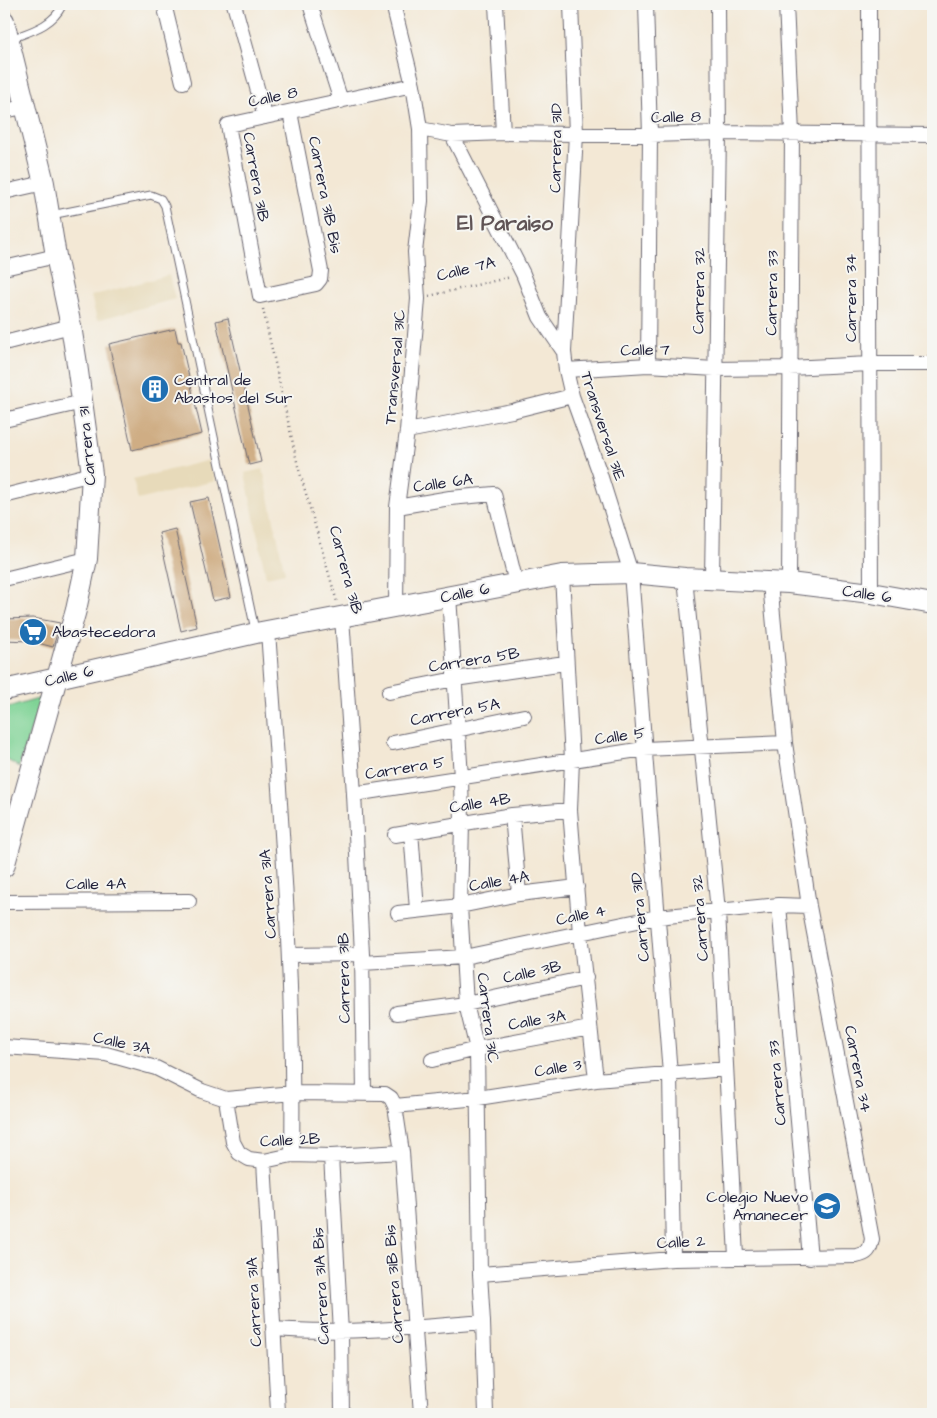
<svg xmlns="http://www.w3.org/2000/svg" width="937" height="1418" font-family="'Architects Daughter',sans-serif">
	<rect width="100%" height="100%" fill="#f6f6f2"/>
	<filter id="ink" filterUnits="userSpaceOnUse"><feTurbulence type="fractalNoise" baseFrequency=".02" numOctaves="2"/><feDisplacementMap in="SourceGraphic" scale="10" xChannelSelector="R" yChannelSelector="G"/><feConvolveMatrix kernelMatrix="1 2 1 2 8 2 1 2 1" color-interpolation-filters="sRGB"/></filter>
	<filter id="wash" filterUnits="userSpaceOnUse"><feTurbulence type="fractalNoise" baseFrequency=".0096" numOctaves="4" result="noise"/><feDisplacementMap in="SourceGraphic" scale="20" xChannelSelector="R" yChannelSelector="G"/><feGaussianBlur stdDeviation="1.12" result="paint"/><feColorMatrix in="noise" values="0 0 0 0 0 0 0 0 0 0 0 0 0 0 0 0 0 1.4 0 .05"/><feComposite in="paint" operator="in"/></filter>
	<g filter="url(#wash)">
		<rect width="100%" height="100%" fill="#f3e8d5"/>
		<path fill="#e7daba" d="M169 275 175 299 97 320 91 296Z
			M210 460 215 481 138 500 133 479Z
			M263 469 285 573 266 577 245 473Z"/>
		<path fill="#7fd395" stroke="#507a68" d="M41 698 19 767 4 758V709Z"/>
		<g id="blocks">
			<path fill="#cfad84" d="M228 318 261 462 249 465 216 321Z
				M175 329 178 342H181L202 434 132 450 109 344Z
				M209 498 231 597 213 601 190 502Z
				M175 529 197 627 181 631 159 533Z
				M33 618 60 623 53 647 30 641 4 640V619Z"/>
		</g>
	</g>
	<g filter="url(#ink)">
		<use href="#blocks" fill-opacity="0" stroke="#6b6771" stroke-width="1"/>
		<g fill="none" stroke-linecap="round" stroke-linejoin="round">
			<defs>
				<path id="lane" d="M11 39C31 31 52 26 62 6
					M51 215 151 195 161 199 165 206 255 630"/>
				<path id="street" d="M164 4 183 82
					M234 4 265 117
					M310 4 341 101
					M393 4 413 85 420 129 421 201 415 252 418 299 407 431 397 507 396 607
					M496 4 503 133
					M646 4 650 135 648 365
					M786 4 792 133 789 583
					M869 4 871 593
					M4 111 24 107
					M290 112 321 271 320 279 316 284 260 296 228 125 413 85
					M420 129 452 135 503 133 650 135 719 133 933 135
					M452 135 523 274 540 317 564 352 566 370 572 396 599 471 631 573 670 1074 673 1259
					M4 192 44 183
					M4 268 56 256
					M4 343 71 326
					M564 352 576 134 571 4
					M566 370 648 365 715 369 789 368 869 364H933
					M4 420 83 402
					M407 431 512 411 572 396
					M4 496 92 474
					M397 507 450 498 494 494 516 583
					M562 575 572 760 570 810 580 933 596 1080
					M685 578 718 911 736 1257
					M712 578 719 133 718 4
					M4 579 87 559
					M449 596 461 777 462 824 460 906 466 1004 477 1049 480 1274 483 1322 486 1414
					M342 617 354 794 362 954 364 1094
					M268 631C280 805 295 980 292 1155
					M389 692 455 679 565 663
					M393 743 524 716
					M354 794 644 749 785 743
					M512 815 519 894
					M411 831 417 910
					M395 835 512 815 570 810
					M4 902 189 901
					M779 905 810 1258
					M398 913 460 906 519 894 577 887
					M290 955 362 954
					M362 963 464 957 657 917 779 905 809 906
					M397 1013 466 1004 586 978
					M4 1047 106 1054 156 1068 202 1091 226 1099 293 1093 385 1094 391 1098 395 1106 402 1152 421 1414
					M432 1060 477 1049 590 1028
					M226 1099 233 1142 239 1153 249 1159 264 1161 292 1155 331 1156 402 1152
					M395 1106 478 1098 596 1080 726 1069
					M331 1156 341 1332 342 1414
					M264 1161 278 1412
					M480 1274 673 1259 856 1256C868 1254 870 1250 872 1239L809 906 785 743 770 583
					M273 1329C343 1334 413 1328 483 1322"/>
				<path id="secondary" d="M4 21 44 183 56 256 71 326 77 364 92 474 87 559 76 610 4 867
					M4 690 256 633 562 575 631 573 685 578 789 583 871 593 933 604"/>
			</defs>
			<use href="#lane" stroke="#6b6771" stroke-width="9"/>
			<use href="#street" stroke="#6b6771" stroke-width="16"/>
			<use href="#secondary" stroke="#6b6771" stroke-width="22"/>
			<path stroke="#6b6771" stroke-width="2.5" stroke-dasharray="1 4" stroke-linecap="butt" d="M429 296 511 277
				M263 309 298 466 337 602"/>
			<use href="#lane" stroke="#fff" stroke-width="7"/>
			<use href="#street" stroke="#fff" stroke-width="14"/>
			<use href="#secondary" stroke="#fff" stroke-width="20"/>
		</g>
	</g>
	<defs>
		<symbol id="building-disc" viewBox="-11 -11 22 22"><circle r="9.5" fill="#1f6fb2" stroke="#f6f6f2"/><path d="M-4-6H4V6H1V3H-1V6H-4ZM-2.5-4.3h1.7v1.8h-1.7ZM.8-4.3h1.7v1.8H.8ZM-2.5-1h1.7V.8h-1.7ZM.8-1h1.7V.8H.8Z" fill="#fff"/></symbol>
		<symbol id="supermarket-disc" viewBox="-11 -11 22 22"><circle r="9.5" fill="#1f6fb2" stroke="#f6f6f2"/><path d="M-6-5.5h2.5l.6 2H6L4.5 2H-2.5L-4.4-4H-6ZM-1.5 3.2a1.3 1.3 0 1 0 .1 0ZM3 3.2a1.3 1.3 0 1 0 .1 0Z" fill="#fff"/></symbol>
		<symbol id="school-disc" viewBox="-11 -11 22 22"><circle r="9.5" fill="#1f6fb2" stroke="#f6f6f2"/><path d="M0-5L7-2L0 1L-7-2ZM-4 1L0 2.5L4 1V4Q0 6-4 4Z" fill="#fff"/></symbol>
	</defs>
	<g fill-rule="evenodd">
		<use href="#building-disc" x="139" y="373" width="32" height="32"/>
		<use href="#supermarket-disc" x="17" y="616" width="32" height="32"/>
		<use href="#school-disc" x="811" y="1190" width="32" height="32"/>
	</g>
	<g text-anchor="middle" dominant-baseline="central" stroke-width="4" stroke-linejoin="round" paint-order="stroke">
		<g font-size="16" fill="#22223b" stroke="#f6f6f2">
			<text transform="translate(273 97) rotate(-12)">Calle 8</text>
			<text transform="translate(676 117) rotate(-1)">Calle 8</text>
			<text transform="translate(556 148) rotate(-89)">Carrera 31D</text>
			<text transform="translate(256 177) rotate(80)">Carrera 31B</text>
			<text transform="translate(325 195) rotate(79)">Carrera 31B Bis</text>
			<text transform="translate(466 269) rotate(-14)">Calle 7A</text>
			<text transform="translate(699 291) rotate(-89)">Carrera 32</text>
			<text transform="translate(772 293) rotate(-89)">Carrera 33</text>
			<text transform="translate(851 298) rotate(-90)">Carrera 34</text>
			<text transform="translate(645 350) rotate(-1)">Calle 7</text>
			<text transform="translate(395 367) rotate(-85)">Transversal 31C</text>
			<text transform="translate(603 426) rotate(72)">Transversal 31E</text>
			<text transform="translate(87 446) rotate(-95)">Carrera 31</text>
			<text transform="translate(443 483) rotate(-8)">Calle 6A</text>
			<text transform="translate(346 570) rotate(75)">Carrera 31B</text>
			<text transform="translate(465 593) rotate(-11)">Calle 6</text>
			<text transform="translate(867 594) rotate(8)">Calle 6</text>
			<text transform="translate(474 660) rotate(-9)">Carrera 5B</text>
			<text transform="translate(69 676) rotate(-13)">Calle 6</text>
			<text transform="translate(455 712) rotate(-11)">Carrera 5A</text>
			<text transform="translate(620 736) rotate(-8)">Calle 5</text>
			<text transform="translate(405 768) rotate(-9)">Carrera 5</text>
			<text transform="translate(480 803) rotate(-9)">Calle 4B</text>
			<text transform="translate(499 881) rotate(-10)">Calle 4A</text>
			<text x="96" y="884">Calle 4A</text>
			<text transform="translate(268 894) rotate(-94)">Carrera 31A</text>
			<text transform="translate(581 915) rotate(-12)">Calle 4</text>
			<text transform="translate(640 917) rotate(-95)">Carrera 31D</text>
			<text transform="translate(700 918) rotate(-94)">Carrera 32</text>
			<text transform="translate(532 972) rotate(-12)">Calle 3B</text>
			<text transform="translate(344 978) rotate(-91)">Carrera 31B</text>
			<text transform="translate(488 1018) rotate(83)">Carrera 31C</text>
			<text transform="translate(537 1020) rotate(-10)">Calle 3A</text>
			<text transform="translate(122 1043) rotate(12)">Calle 3A</text>
			<text transform="translate(558 1068) rotate(-9)">Calle 3</text>
			<text transform="translate(858 1069) rotate(79)">Carrera 34</text>
			<text transform="translate(777 1083) rotate(-95)">Carrera 33</text>
			<text transform="translate(290 1140) rotate(-3)">Calle 2B</text>
			<text transform="translate(681 1242) rotate(-3)">Calle 2</text>
			<text transform="translate(394 1284) rotate(-94)">Carrera 31B Bis</text>
			<text transform="translate(321 1286) rotate(-93)">Carrera 31A Bis</text>
			<text transform="translate(254 1302) rotate(-93)">Carrera 31A</text>
		</g>
		<g font-size="16" fill="#22223b" stroke="#f6f6f2" text-anchor="start">
			<text x="174" y="380">Central de<tspan x="174" dy="18">Abastos del Sur</tspan></text>
			<text x="52" y="632">Abastecedora</text>
			<text x="808" y="1197" text-anchor="end">Colegio Nuevo<tspan x="808" dy="18">Amanecer</tspan></text>
		</g>
		<g font-size="21" font-weight="bold" fill="#5f5355" stroke="#f6f6f2">
			<text x="505" y="223">El Paraiso</text>
		</g>
	</g>
	<rect width="937" height="1418" fill="none" stroke="#f6f6f2" stroke-width="20"/>
</svg>
